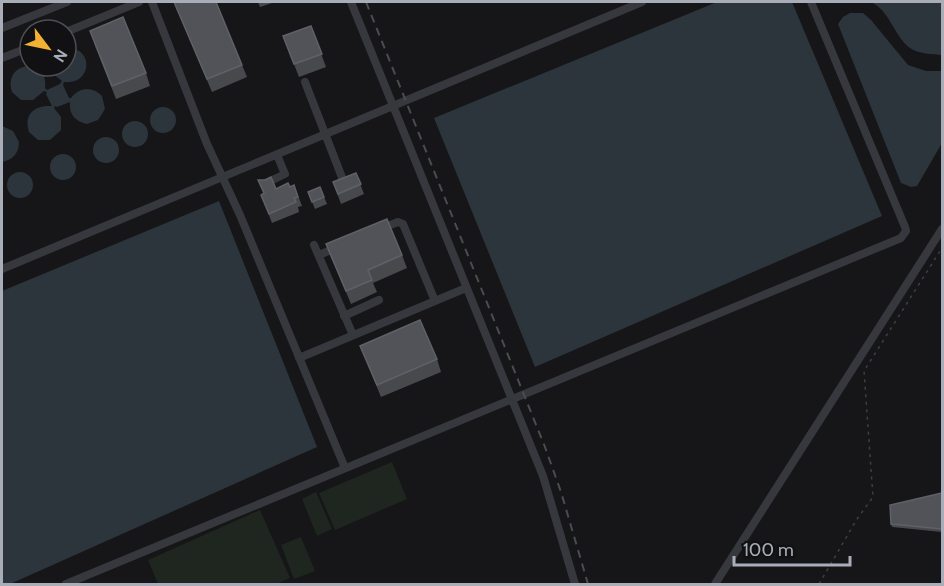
<svg xmlns="http://www.w3.org/2000/svg" width="944" height="586" font-family="Cabin,sans-serif">
	<rect width="100%" height="100%" fill="#161618"/>
	<path fill="#1e261f" d="M392 462 407 499 335 530 319 493Z
		M316 492 332 529 317 536 302 499Z
		M260 510 290 578 276 584H158L148 560Z
		M301 537 315 571 294 579 281 545Z"/>
	<path fill="#2c353c" d="M717 2H792L882 216 535 367 434 118Z
		M871 2H942V55C933 54 918 54 910 48 893 35 891 12 871 2Z
		M850 13H863L871 20 908 65 926 71H942V143L917 186 911 187 901 183 838 24 843 17Z
		M66 48C94 46 93 85 64 82L63 85 69 98H71C80 87 92 86 102 96L105 109 98 120 87 124C74 121 69 114 70 102L57 107 55 106 54 108 61 117V130L50 140H38L29 132C23 113 36 105 52 106L46 94 47 92 44 91 33 100H21L12 92C2 61 49 56 45 88L47 90 60 84 62 81 53 74 51 66H66Z
		M150 120a13 13 0 1 1 26 0a13 13 0 1 1-26 0Z
		M122 134a13 13 0 1 1 26 0a13 13 0 1 1-26 0Z
		M2 126 13 131 19 142C19 154 12 160 2 162Z
		M93 150a13 13 0 1 1 26 0a13 13 0 1 1-26 0Z
		M50 167a13 13 0 1 1 26 0a13 13 0 1 1-26 0Z
		M7 185a13 13 0 1 1 26 0a13 13 0 1 1-26 0Z
		M219 201 317 447 10 584H2V291Z"/>
	<g fill="none" stroke-linecap="round" stroke-linejoin="round">
		<path stroke="#3d3f44" stroke-width="1.5" stroke-dasharray="3 4.5" stroke-linecap="butt" d="M819 584 857 519 873 497 864 371 942 248"/>
		<path stroke="#37383d" stroke-width="8" d="M152 2 207 144 240 215 345 468
			M351 2 543 476 575 584
			M2 28 67 2
			M66 32 139 2
			M2 58 30 47
			M305 82 343 180
			M266 183 285 174 277 155
			M380 229 398 222 403 224 435 301
			M314 245 353 335
			M319 255 338 247
			M2 269 642 2
			M344 316 379 300
			M299 358 466 288
			M66 584 901 238 906 231 905 227 811 2
			M715 584 942 229"/>
		<path stroke="#4a4c52" stroke-width="2" stroke-dasharray="8 6" stroke-linecap="butt" d="M366 2 545 447 561 492 588 584"/>
	</g>
	<path fill="#47494d" d="M174 2H216L247 77 212 92Z
		M258 2H275L260 7Z
		M311 26 326 67 299 77 283 36Z
		M94 43 146 73 150 86 116 99Z
		M356 173 364 194 341 204 333 182Z
		M294 185 302 206 298 207 299 212 272 223 261 195 276 189 290 187Z
		M320 187 327 204 315 209 308 192Z
		M326 244 402 255 407 268 373 283 377 292 351 304Z
		M360 346 437 359 441 372 381 397Z
		M942 493V532L892 527 891 524Z"/>
	<path fill="#525359" stroke="#5f6168" stroke-width="1.5" d="M174 2H216L242 65 207 79Z
		M123 17 146 73 112 86 90 31Z
		M311 26 322 54 294 64 283 36Z
		M356 173 361 184 338 194 333 182Z
		M271 177 276 189 288 183 290 187 294 185 298 197 294 198 296 202 269 214 261 195 264 193 258 180H265Z
		M320 187 324 197 312 202 308 192Z
		M387 219 402 255 368 270 372 280 346 291 326 244Z
		M420 320 437 359 377 385 360 346Z
		M942 493V529L891 524 890 505Z"/>
	<rect width="944" height="586" fill="none" stroke="#a8adb8" stroke-width="6"/>
	<g transform="translate(48 48) rotate(122)"><circle r="28" fill="#111113" stroke="#4d4f55" stroke-width="1.5"/>
	<path d="M0-4.5L10 22L0 15L-10 22Z" fill="#f2b134"/>
	<text y="-9" font-size="16" font-weight="bold" text-anchor="middle" fill="#a8adb8">N</text>
	</g>
	<path d="M734 556v9h116v-9" fill="none" stroke="#a8adb8" stroke-width="3"/>
	<text x="743" y="556" font-size="18" fill="#a8adb8" stroke="#111113" stroke-width="4.5" paint-order="stroke">100 m</text>
</svg>
